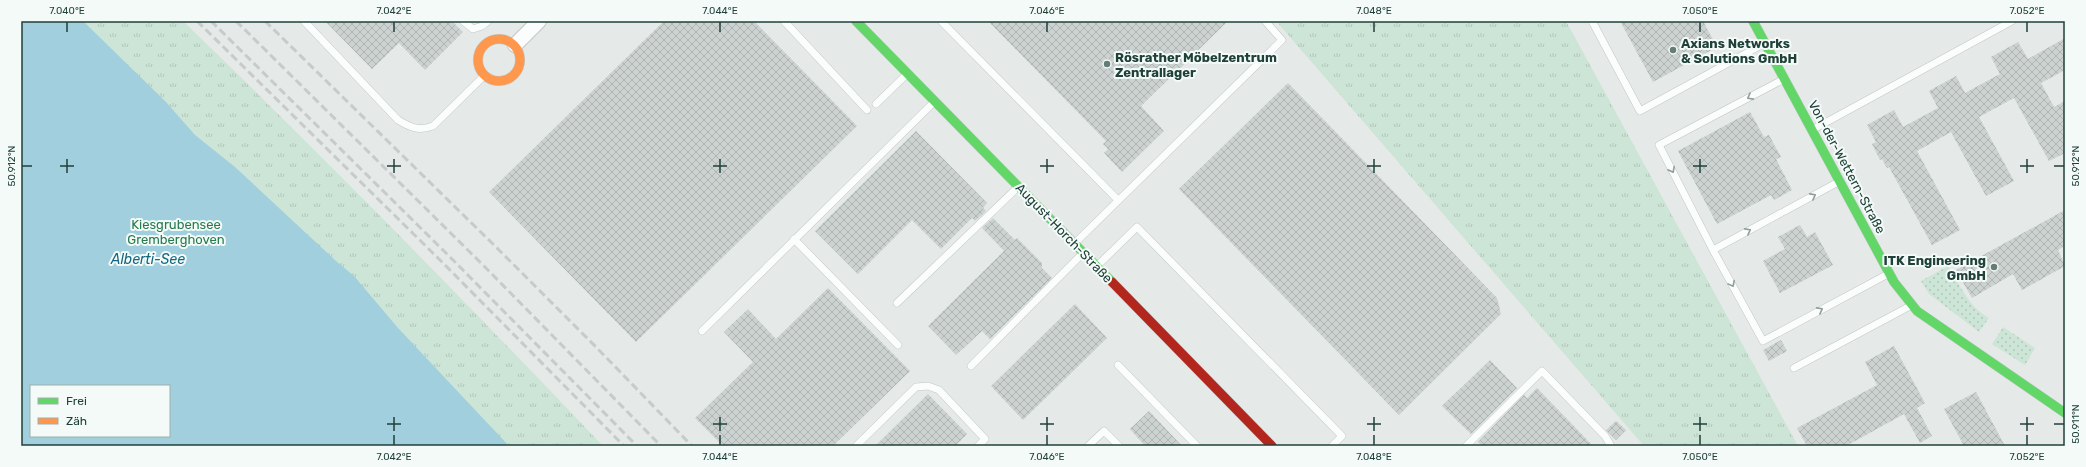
<svg xmlns="http://www.w3.org/2000/svg" width="2086" height="467" font-family="Rubik,sans-serif">
	<defs>
		<pattern id="grass-dots" width="8" height="8" patternUnits="userSpaceOnUse"><rect width="8" height="8" fill="#cde5d6"/><path d="M2 2h.1M6 6h.1" fill="none" stroke="#b0c6b8" stroke-width="1.8" stroke-linecap="round"/></pattern>
		<pattern id="park-tufts" width="24" height="20" patternUnits="userSpaceOnUse"><rect width="24" height="20" fill="#cde5d6"/><path d="M3 7l-1-3M5 7V3M7 7l1-3M15 17l-1-3M17 17v-4M19 17l1-3" fill="none" stroke="#b0c6b8"/></pattern>
		<pattern id="building-cross-hatch" width="8" height="8" patternUnits="userSpaceOnUse"><rect width="8" height="8" fill="#ccd2d0"/><path d="M0 0l8 8M0 8l8-8" fill="none" stroke="#afb5b3"/></pattern>
	</defs>
	<rect width="100%" height="100%" fill="#e5eae8"/>
	<path fill="url(#grass-dots)" d="M1948 266C1960 285 1969 307 1989 318L1979 332 1929 294 1921 281Z
		M2003 327 2035 348 2025 365 1992 344Z"/>
	<path fill="url(#park-tufts)" fill-rule="evenodd" d="M21 21H183C326 159 466 302 603 446H21ZM31 386H169V436H31Z
		M1276 21H1566L1798 446H1644Z"/>
	<path fill="#a1cfdd" fill-rule="evenodd" d="M21 21H83L166 102 195 135 235 167 336 261 354 276 398 328 509 446H21ZM31 386H169V436H31Z"/>
	<path fill="url(#building-cross-hatch)" d="M325 21H452L463 32 425 70 399 43 372 69Z
		M664 21H754L857 126 636 342 489 192Z
		M988 21H1228L1141 106 1164 131 1122 172 1104 153 1108 149 1103 144 1106 141Z
		M1620 21H1703L1717 47 1653 82Z
		M2065 38V70L2041 83 2054 107 2065 101V153L2049 161 2014 98 1979 117 2014 181 1986 196 1951 132 1917 151 1960 230 1932 245 1889 167 1887 168 1882 159 1880 160 1872 144 1876 142 1867 125 1894 110 1903 127 1938 108 1929 91 1956 76 1965 93 2000 74 1991 57 2018 42 2028 59Z
		M1288 83 1497 298 1501 314 1399 415 1179 189Z
		M1750 112 1764 137 1769 135 1781 157 1776 159 1792 190 1774 200 1771 195 1717 224 1678 151Z
		M916 131 987 203 983 208 986 211 975 221 972 218 941 249 912 220 858 274 815 231Z
		M2065 210V246L2058 250 2065 266 2022 290 2013 274 1972 298 1956 270Z
		M993 218 1015 240 1017 238 1042 263V268L1052 278 990 339 982 331 956 355 928 326 1004 251 982 228Z
		M1800 225 1807 237 1815 232 1833 265 1780 293 1763 261 1785 249 1778 237Z
		M828 288 910 371 833 446H723L695 418 753 362 724 332 748 309 776 339Z
		M1075 304 1107 338 1023 420 991 386Z
		M1781 340 1787 351 1769 361 1763 350Z
		M1894 346 1925 403 1917 408 1932 436 1920 443 1904 414 1846 446H1807L1797 428 1877 385 1865 362Z
		M1490 360 1517 388 1471 434 1442 406Z
		M1537 388 1593 446H1482L1478 442 1524 395 1527 398Z
		M1976 392 2005 446H1964L1944 409Z
		M928 394 967 434 955 446H875Z
		M1149 411 1182 446H1145L1130 429Z
		M1616 421 1626 430 1616 440 1606 430Z"/>
	<g fill="none" stroke-linecap="round" stroke-linejoin="round">
		<defs>
			<path id="lane" d="M304 21 398 120C411 128 419 131 433 126L484 76
				M463 21 473 29 482 26 488 21
				M784 21 867 110
				M941 21 1118 200
				M1592 21 1640 111 1765 43
				M876 104 907 74
				M1812 130 2012 21
				M1785 211 1840 181
				M1781 213 1713 250 1659 145 1784 79
				M794 239 898 345
				M1075 243 1282 40 1265 21
				M1713 250 1763 341 1888 274
				M1097 266 1137 227 1342 436 1332 446
				M897 303 1017 188
				M702 331 934 102
				M1118 365 1197 446
				M971 366 1082 254
				M1794 368 1912 305
				M856 446 916 387 928 386 939 390 985 439 978 446
				M1088 446 1104 431 1119 446
				M1466 446 1542 371 1605 436 1611 446"/>
			<path id="street" d="M515 45 539 21"/>
			<path id="fast" d="M856 21 1112 282
				M1753 21 1894 282 1917 311 2065 413"/>
			<path id="slow" d="M478 60a21 21 0 1 1 42 0a21 21 0 1 1-42 0Z"/>
			<path id="jam" d="M1112 282 1272 446"/>
		</defs>
		<use href="#lane" stroke="#c2c7c5" stroke-width="8"/>
		<use href="#street" stroke="#c2c7c5" stroke-width="16"/>
		<use href="#fast" stroke="#c0c8c6" stroke-width="10"/>
		<use href="#slow" stroke="#c0c8c6" stroke-width="10"/>
		<use href="#jam" stroke="#c0c8c6" stroke-width="10"/>
		<use href="#lane" stroke="#fbfcfc" stroke-width="7"/>
		<use href="#street" stroke="#fbfcfc" stroke-width="14"/>
		<use href="#fast" stroke="#63d668" stroke-width="9"/>
		<use href="#slow" stroke="#ff974d" stroke-width="9"/>
		<use href="#jam" stroke="#b3261e" stroke-width="9"/>
		<path stroke="#c7cbca" stroke-width="3" stroke-dasharray="8 4" stroke-linecap="butt" d="M197 21 442 262 624 446
			M211 21 449 256 637 446
			M236 21 482 264 661 446
			M265 21 496 247 597 348 692 446"/>
	</g>
	<defs><path id="oneway-chevron" d="M-2-3.5L2.5 0L-2 3.5" fill="none" stroke-width="1.6" stroke-linecap="round" stroke-linejoin="round"/></defs>
	<g stroke="#8e9e9b">
		<use href="#oneway-chevron" transform="translate(1750 97) rotate(152)"/>
		<use href="#oneway-chevron" transform="translate(1672 170) rotate(63)"/>
		<use href="#oneway-chevron" transform="translate(1813 196) rotate(-28)"/>
		<use href="#oneway-chevron" transform="translate(1748 231) rotate(-28)"/>
		<use href="#oneway-chevron" transform="translate(1732 284) rotate(62)"/>
		<use href="#oneway-chevron" transform="translate(1820 310) rotate(-28)"/>
	</g>
	<path fill="none" stroke="#20403a" stroke-width="1.5" d="M67 22V32M394 22V32M720 22V32M1047 22V32M1374 22V32M1700 22V32M2027 22V32M67 159V173M394 159V173M720 159V173M1047 159V173M1374 159V173M1700 159V173M2027 159V173M22 166H32M60 166H74M387 166H401M713 166H727M1040 166H1054M1367 166H1381M1693 166H1707M2020 166H2034M2054 166H2064M394 417V431M720 417V431M1047 417V431M1374 417V431M1700 417V431M2027 417V431M387 424H401M713 424H727M1040 424H1054M1367 424H1381M1693 424H1707M2020 424H2034M2054 424H2064M394 435V445M720 435V445M1047 435V445M1374 435V445M1700 435V445M2027 435V445"/>
	<g fill="#657c77" stroke="#f3faf7" stroke-width="1.5">
		<circle cx="1673" cy="50" r="4"/>
		<circle cx="1107" cy="64" r="4"/>
		<circle cx="1994" cy="267" r="4"/>
	</g>
	<g text-anchor="middle" dominant-baseline="central" stroke-width="4" stroke-linejoin="round" paint-order="stroke">
		<g font-size="13" font-weight="bold" fill="#20403a" stroke="#f3faf7" text-anchor="start">
			<text x="1681" y="43">Axians Networks<tspan x="1681" dy="15">&amp; Solutions GmbH</tspan></text>
			<text x="1115" y="57">Rösrather Möbelzentrum<tspan x="1115" dy="15">Zentrallager</tspan></text>
			<text x="1986" y="260" text-anchor="end">ITK Engineering<tspan x="1986" dy="15">GmbH</tspan></text>
		</g>
		<g font-size="13" fill="#20403a" stroke="#f3faf7">
			<text transform="translate(1847 167) rotate(62)">Von-der-Wettern-Straße</text>
			<text transform="translate(1064 233) rotate(46)">August-Horch-Straße</text>
		</g>
		<g font-size="13" fill="#267b4e" stroke="#f3faf7">
			<text x="176" y="224">Kiesgrubensee<tspan x="176" dy="15">Gremberghoven</tspan></text>
		</g>
		<g font-size="14" font-style="italic" fill="#146782" stroke="#f3faf7">
			<text x="148" y="259">Alberti-See</text>
		</g>
	</g>
	<rect width="2086" height="467" fill="none" stroke="#f3faf7" stroke-width="44"/>
	<rect x="30" y="385" width="140" height="52" fill="#f3faf7" stroke="#9fb0ab"/>
	<rect x="38" y="398" width="20" height="6" fill="#63d668" stroke="#9fb0ab"/>
	<text x="66" y="405" font-size="12" fill="#20403a">Frei</text>
	<rect x="38" y="418" width="20" height="6" fill="#ff974d" stroke="#9fb0ab"/>
	<text x="66" y="425" font-size="12" fill="#20403a">Zäh</text>
	<rect x="22" y="22" width="2042" height="423" fill="none" stroke="#20403a" stroke-width="1.5"/>
	<g font-size="10" text-anchor="middle" fill="#20403a">
		<text x="67" y="14">7.040°E</text>
		<text x="394" y="14">7.042°E</text>
		<text x="720" y="14">7.044°E</text>
		<text x="1047" y="14">7.046°E</text>
		<text x="1374" y="14">7.048°E</text>
		<text x="1700" y="14">7.050°E</text>
		<text x="2027" y="14">7.052°E</text>
		<text transform="translate(11 166) rotate(-90)" y="4">50.912°N</text>
		<text transform="translate(2075 166) rotate(-90)" y="4">50.912°N</text>
		<text transform="translate(2075 424) rotate(-90)" y="4">50.911°N</text>
		<text x="394" y="460">7.042°E</text>
		<text x="720" y="460">7.044°E</text>
		<text x="1047" y="460">7.046°E</text>
		<text x="1374" y="460">7.048°E</text>
		<text x="1700" y="460">7.050°E</text>
		<text x="2027" y="460">7.052°E</text>
	</g>
</svg>
